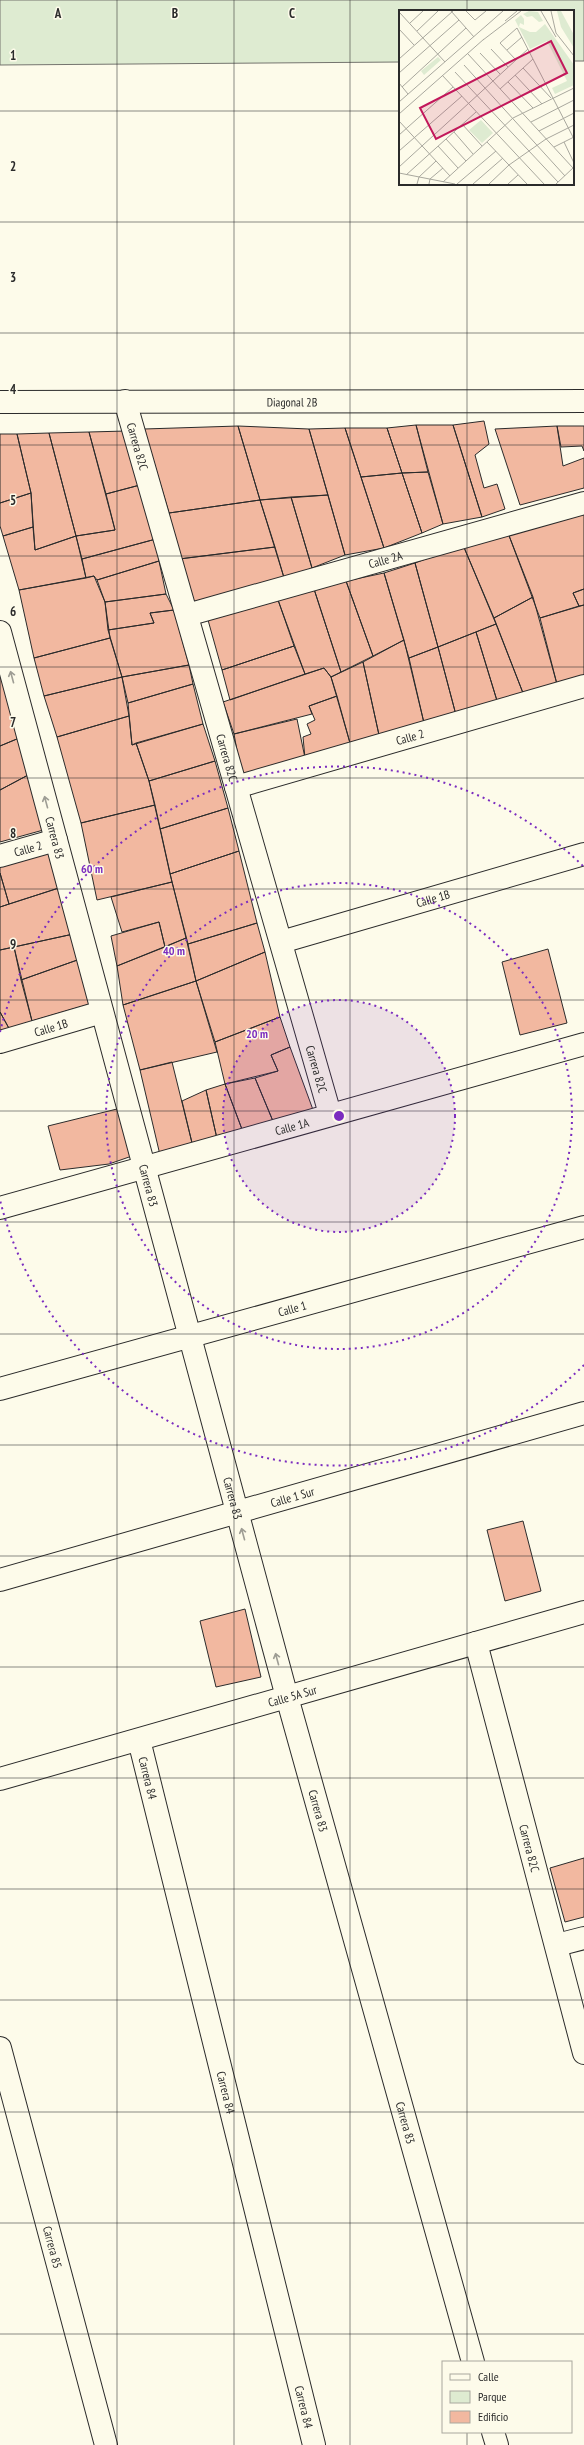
<svg xmlns="http://www.w3.org/2000/svg" width="584" height="2445" font-family="'PT Sans Narrow',sans-serif">
	<rect width="100%" height="100%" fill="#fdfbea"/>
	<path fill="#deebd1" stroke="#74746e" d="M0 0H584V61H573V11H400V62L0 65Z"/>
	<path fill="#f2b8a0" stroke="#2b2b2b" d="M484 421 489 444 475 455 484 488 497 484 505 509 482 517 453 425Z
		M416 425H453L482 517 443 524Z
		M416 425 428 472 402 473 387 428Z
		M238 426 260 500 169 513 144 429Z
		M238 426 309 429 328 495 260 500Z
		M557 426H584V451L582 446 561 447Z
		M557 426 563 466 584 458V488L520 505 495 429Z
		M345 428 384 548 345 555 309 429Z
		M345 428H387L402 473 361 477Z
		M126 431 140 485 106 494 89 432Z
		M89 432 115 530 76 536 49 433Z
		M49 433 76 536 35 550 31 493 17 434Z
		M0 434H17L31 493 0 503Z
		M428 472 443 524 422 533 402 473Z
		M402 473 422 533 384 548 361 477Z
		M140 485 156 539 82 559 76 536 115 530 106 494Z
		M31 493 33 527 3 536 0 526V503Z
		M328 495 345 555 312 568 291 497Z
		M291 497 312 568 285 581 260 500Z
		M260 500 275 547 179 559 169 513Z
		M584 512V589L573 593 579 606 540 618 508 533Z
		M33 527 35 550 76 536 86 578 19 590 3 536Z
		M508 533 533 597 494 618 463 545Z
		M156 539 159 561 97 580 94 576 86 578 82 559Z
		M463 545 496 624 438 647 415 563Z
		M275 547 285 581 192 606 179 559Z
		M159 561 166 594 105 602 97 580Z
		M415 563 438 647 409 658 384 573Z
		M384 573 404 640 373 656 346 581Z
		M94 576 105 602 110 638 34 658 19 590Z
		M346 581 373 656 341 672 314 589Z
		M314 589 341 672 331 677 324 668 305 674 278 600Z
		M584 589V605L579 606 573 593Z
		M166 594 174 610 150 613 154 623 108 630 105 602Z
		M277 597 294 646 222 670 208 620Z
		M533 597 558 688 523 693 494 618Z
		M584 605V680L558 688 540 618Z
		M174 610 189 665 122 677 108 630 154 623 150 613Z
		M496 624 523 693 498 704 476 632Z
		M476 632 498 704 456 715 438 647Z
		M110 638 122 677 44 696 34 658Z
		M404 640 424 723 379 735 363 662Z
		M294 646 305 674 230 700 222 670Z
		M438 647 456 715 424 723 409 658Z
		M363 662 379 735 350 743 331 677Z
		M189 665 193 684 128 703 122 677Z
		M324 668 331 677 337 696 309 706 312 714 234 734 223 702Z
		M3 674 24 736 0 746V675Z
		M122 677 129 716 57 737 44 696Z
		M193 684 203 724 132 745 128 703Z
		M337 696 350 743 305 758 303 737 311 734 307 724 315 720 309 706Z
		M129 716 132 745 136 743 149 781 155 805 81 823 57 737Z
		M297 719 305 758 242 778 234 734Z
		M203 724 215 761 149 781 136 743Z
		M24 736 30 774 0 790V746Z
		M215 761 228 808 160 829 149 781Z
		M30 774 47 829 0 842V790Z
		M155 805 172 882 97 900 81 823Z
		M228 808 239 851 170 874 160 829Z
		M56 849 65 886 9 904 0 873V861Z
		M239 851 257 923 188 944 170 874Z
		M0 873 9 904 0 907Z
		M172 882 186 938 165 947 159 922 122 932 111 897Z
		M65 886 78 933 0 950V907Z
		M159 922 165 947 117 966 111 936Z
		M257 923 265 952 196 981 188 944Z
		M78 933 83 958 21 980 14 947Z
		M186 938 196 981 123 1005 117 966Z
		M14 947 32 1021 11 1032 0 1012V950Z
		M548 949 567 1023 520 1035 502 962Z
		M265 952 280 1017 215 1042 196 981Z
		M83 958 97 1002 32 1021 21 980Z
		M196 981 217 1052 140 1070 123 1005Z
		M0 1012 11 1032 0 1035Z
		M280 1017 290 1047 271 1055 278 1071 225 1084 215 1042Z
		M290 1047 316 1118 275 1126 255 1078 278 1071 271 1055Z
		M172 1062 193 1147 160 1155 140 1070Z
		M255 1078 275 1126 243 1132 225 1084Z
		M225 1084 243 1132 218 1143 206 1090Z
		M206 1090 218 1143 193 1147 182 1101Z
		M121 1108 132 1156 109 1164 60 1170 48 1126Z
		M523 1521 541 1591 505 1601 487 1530Z
		M245 1609 261 1677 216 1687 200 1621Z
		M584 1858V1917L565 1922 550 1868Z"/>
	<g fill="none" stroke-linecap="round" stroke-linejoin="round">
		<defs>
			<g id="minor">
				<path id="s1" d="M125 401 330 1114"/>
				<path id="s2" d="M0 402 584 401"/>
				<path id="s3" d="M187 615 584 503"/>
				<path id="s4" d="M0 632 287 1697 473 2362"/>
				<path id="s5" d="M236 787 584 686"/>
				<path id="s6" d="M0 856 56 840"/>
				<path id="s7" d="M281 942 584 854"/>
				<path id="s8" d="M0 1042 102 1012"/>
				<path id="s9" d="M0 1208 584 1044"/>
				<path id="s10" d="M0 1389 584 1227"/>
				<path id="s11" d="M0 1580 584 1413"/>
				<path id="s12" d="M476 1643 584 2053"/>
				<path id="s13" d="M139 1740 314 2445"/>
				<path id="s14" d="M0 1779 584 1612"/>
				<path d="M557 1945 584 1938"/>
				<path id="s15" d="M0 2048 106 2445"/>
				<path d="M493 2432 497 2445"/>
			</g>
		</defs>
		<use href="#minor" stroke="#2b2b2b" stroke-width="24"/>
		<use href="#minor" stroke="#fdfbea" stroke-width="22"/>
	</g>
	<defs><path id="oneway-shaft" d="M-6 0H5M1.5-3L5.5 0L1.5 3" fill="none" stroke-width="1.6" stroke-linecap="round" stroke-linejoin="round"/></defs>
	<g stroke="#9e9d94">
		<use href="#oneway-shaft" transform="translate(12 677) rotate(-105)"/>
		<use href="#oneway-shaft" transform="translate(46 802) rotate(-105)"/>
		<use href="#oneway-shaft" transform="translate(243 1534) rotate(-105)"/>
		<use href="#oneway-shaft" transform="translate(277 1659) rotate(-105)"/>
	</g>
	<path fill="none" stroke="#2b2b2b" stroke-width="1" stroke-opacity="0.55" d="M117 0V2445M234 0V2445M350 0V2445M467 0V11M0 111H400M573 111H584M467 184V2362M0 222H584M0 333H584M0 445H584M0 556H584M0 667H584M0 778H584M0 889H584M0 1000H584M0 1111H584M0 1222H584M0 1334H584M0 1445H584M0 1556H584M0 1667H584M0 1778H584M0 1889H584M0 2000H584M0 2112H584M0 2223H584M0 2334H584M467 2432V2445"/>
	<circle cx="339" cy="1116" r="116" fill="#7b2cbf" fill-opacity=".12"/>
	<g fill="none" stroke="#7b2cbf" stroke-width="2" stroke-dasharray="2 4">
		<circle cx="339" cy="1116" r="116"/>
		<circle cx="339" cy="1116" r="233"/>
		<path d="M584 1365A349 349 0 0 1 0 1200M0 1032A349 349 0 0 1 584 867"/>
	</g>
	<g text-anchor="middle" dominant-baseline="central" stroke-width="3" stroke-linejoin="round" paint-order="stroke">
		<g font-size="12" fill="#2b2b2b" stroke="#fdfbea">
			<text stroke="none"><textPath href="#s2" startOffset="292">Diagonal 2B</textPath></text>
			<text stroke="none"><textPath href="#s1" startOffset="47">Carrera 82C</textPath></text>
			<text stroke="none"><textPath href="#s3" startOffset="206">Calle 2A</textPath></text>
			<text stroke="none"><textPath href="#s5" startOffset="181">Calle 2</textPath></text>
			<text stroke="none"><textPath href="#s1" startOffset="371">Carrera 82C</textPath></text>
			<text stroke="none"><textPath href="#s4" startOffset="213">Carrera 83</textPath></text>
			<text stroke="none"><textPath href="#s6" startOffset="29">Calle 2</textPath></text>
			<text stroke="none"><textPath href="#s7" startOffset="158">Calle 1B</textPath></text>
			<text stroke="none"><textPath href="#s8" startOffset="53">Calle 1B</textPath></text>
			<text stroke="none"><textPath href="#s1" startOffset="695">Carrera 82C</textPath></text>
			<text stroke="none"><textPath href="#s9" startOffset="303">Calle 1A</textPath></text>
			<text stroke="none"><textPath href="#s4" startOffset="573">Carrera 83</textPath></text>
			<text stroke="none"><textPath href="#s10" startOffset="303">Calle 1</textPath></text>
			<text stroke="none"><textPath href="#s11" startOffset="304">Calle 1 Sur</textPath></text>
			<text stroke="none"><textPath href="#s4" startOffset="897">Carrera 83</textPath></text>
			<text stroke="none"><textPath href="#s14" startOffset="304">Calle 5A Sur</textPath></text>
			<text stroke="none"><textPath href="#s13" startOffset="39">Carrera 84</textPath></text>
			<text stroke="none"><textPath href="#s4" startOffset="1221">Carrera 83</textPath></text>
			<text stroke="none"><textPath href="#s12" startOffset="212">Carrera 82C</textPath></text>
			<text stroke="none"><textPath href="#s13" startOffset="363">Carrera 84</textPath></text>
			<text stroke="none"><textPath href="#s4" startOffset="1545">Carrera 83</textPath></text>
			<text stroke="none"><textPath href="#s15" startOffset="206">Carrera 85</textPath></text>
			<text stroke="none"><textPath href="#s13" startOffset="687">Carrera 84</textPath></text>
		</g>
	</g>
	<g transform="translate(399 10)">
		<rect width="175" height="175" fill="#fdfbea"/>
		<path d="M130 1 139 2 144 11 140 12 133 6 128 7 124 4ZM158 1H162L175 25V38L162 17ZM122 5 125 9V15L121 13 120 17 131 22H137L146 14 175 55V75L156 84 153 78 168 71 148 31 131 39 116 10ZM39 47 42 50 25 65 22 61ZM82 110 94 123 83 133 70 120Z" fill="#deebd1"/>
		<path fill="none" stroke="#a9a89e" stroke-width="1" d="M52 1 75 27M67 1 76 10 87 1M142 1 157 27M152 1 157 23 175 46M1 3 46 52M106 11 118 1M11 13 24 1M0 19 15 35M18 21 39 1M84 30 122 1M92 39 109 57M108 40 123 27M81 43 101 64M69 44 174 158M0 49 54 1M117 50 101 33 118 18 175 129M65 55 166 166M124 58 152 88M56 62 159 172M0 63 60 10M43 65 145 174M116 65 143 94M109 72 134 98M0 73 9 84M3 77 67 18M101 79 134 49M0 92 104 1M0 104 85 29M0 111 51 166M132 112 175 90M63 114 83 136M140 121 175 103M55 122 74 144M0 125 54 77M47 129 67 151M88 132 128 174M165 132 175 153M39 136 59 158M155 137 175 127M0 141 63 86M0 157 129 39M0 163 56 174M7 165 77 102M44 172 114 108 175 78M18 174 20 167 37 151M30 174 31 169 44 158M58 174 97 141M74 174 104 148M90 174 110 155 147 129 175 115M109 174 119 165M157 174 175 157"/>
		<path fill="#c2185b" fill-opacity="0.15" stroke="#c2185b" stroke-width="2" d="M152 31 168 63 37 129 21 98Z"/>
		<rect width="175" height="175" fill="none" stroke="#2b2b2b" stroke-width="2"/>
	</g>
	<g font-size="13" text-anchor="middle" font-weight="bold" fill="#2b2b2b" stroke="#fdfbea" stroke-width="3" stroke-linejoin="round" paint-order="stroke">
		<text x="58" y="18">A</text>
		<text x="175" y="18">B</text>
		<text x="292" y="18">C</text>
		<text x="13" y="60">1</text>
		<text x="13" y="171">2</text>
		<text x="13" y="282">3</text>
		<text x="13" y="394">4</text>
		<text x="13" y="505">5</text>
		<text x="13" y="616">6</text>
		<text x="13" y="727">7</text>
		<text x="13" y="838">8</text>
		<text x="13" y="949">9</text>
	</g>
	<circle cx="339" cy="1116" r="6" fill="#7b2cbf" stroke="#fdfbea" stroke-width="2"/>
	<g font-size="12" text-anchor="middle" font-weight="bold" fill="#7b2cbf" stroke="#fdfbea" stroke-width="3" stroke-linejoin="round" paint-order="stroke">
		<text x="92" y="873">60 m</text>
		<text x="174" y="955">40 m</text>
		<text x="257" y="1038">20 m</text>
	</g>
	<rect x="442" y="2361" width="130" height="72" fill="#fdfbea" stroke="#a9a89e"/>
	<rect x="450" y="2374" width="20" height="6" fill="#fdfbea" stroke="#a9a89e"/>
	<text x="478" y="2381" font-size="12" fill="#2b2b2b">Calle</text>
	<rect x="450" y="2391" width="20" height="12" fill="#deebd1" stroke="#a9a89e"/>
	<text x="478" y="2401" font-size="12" fill="#2b2b2b">Parque</text>
	<rect x="450" y="2411" width="20" height="12" fill="#f2b8a0" stroke="#a9a89e"/>
	<text x="478" y="2421" font-size="12" fill="#2b2b2b">Edificio</text>
</svg>
